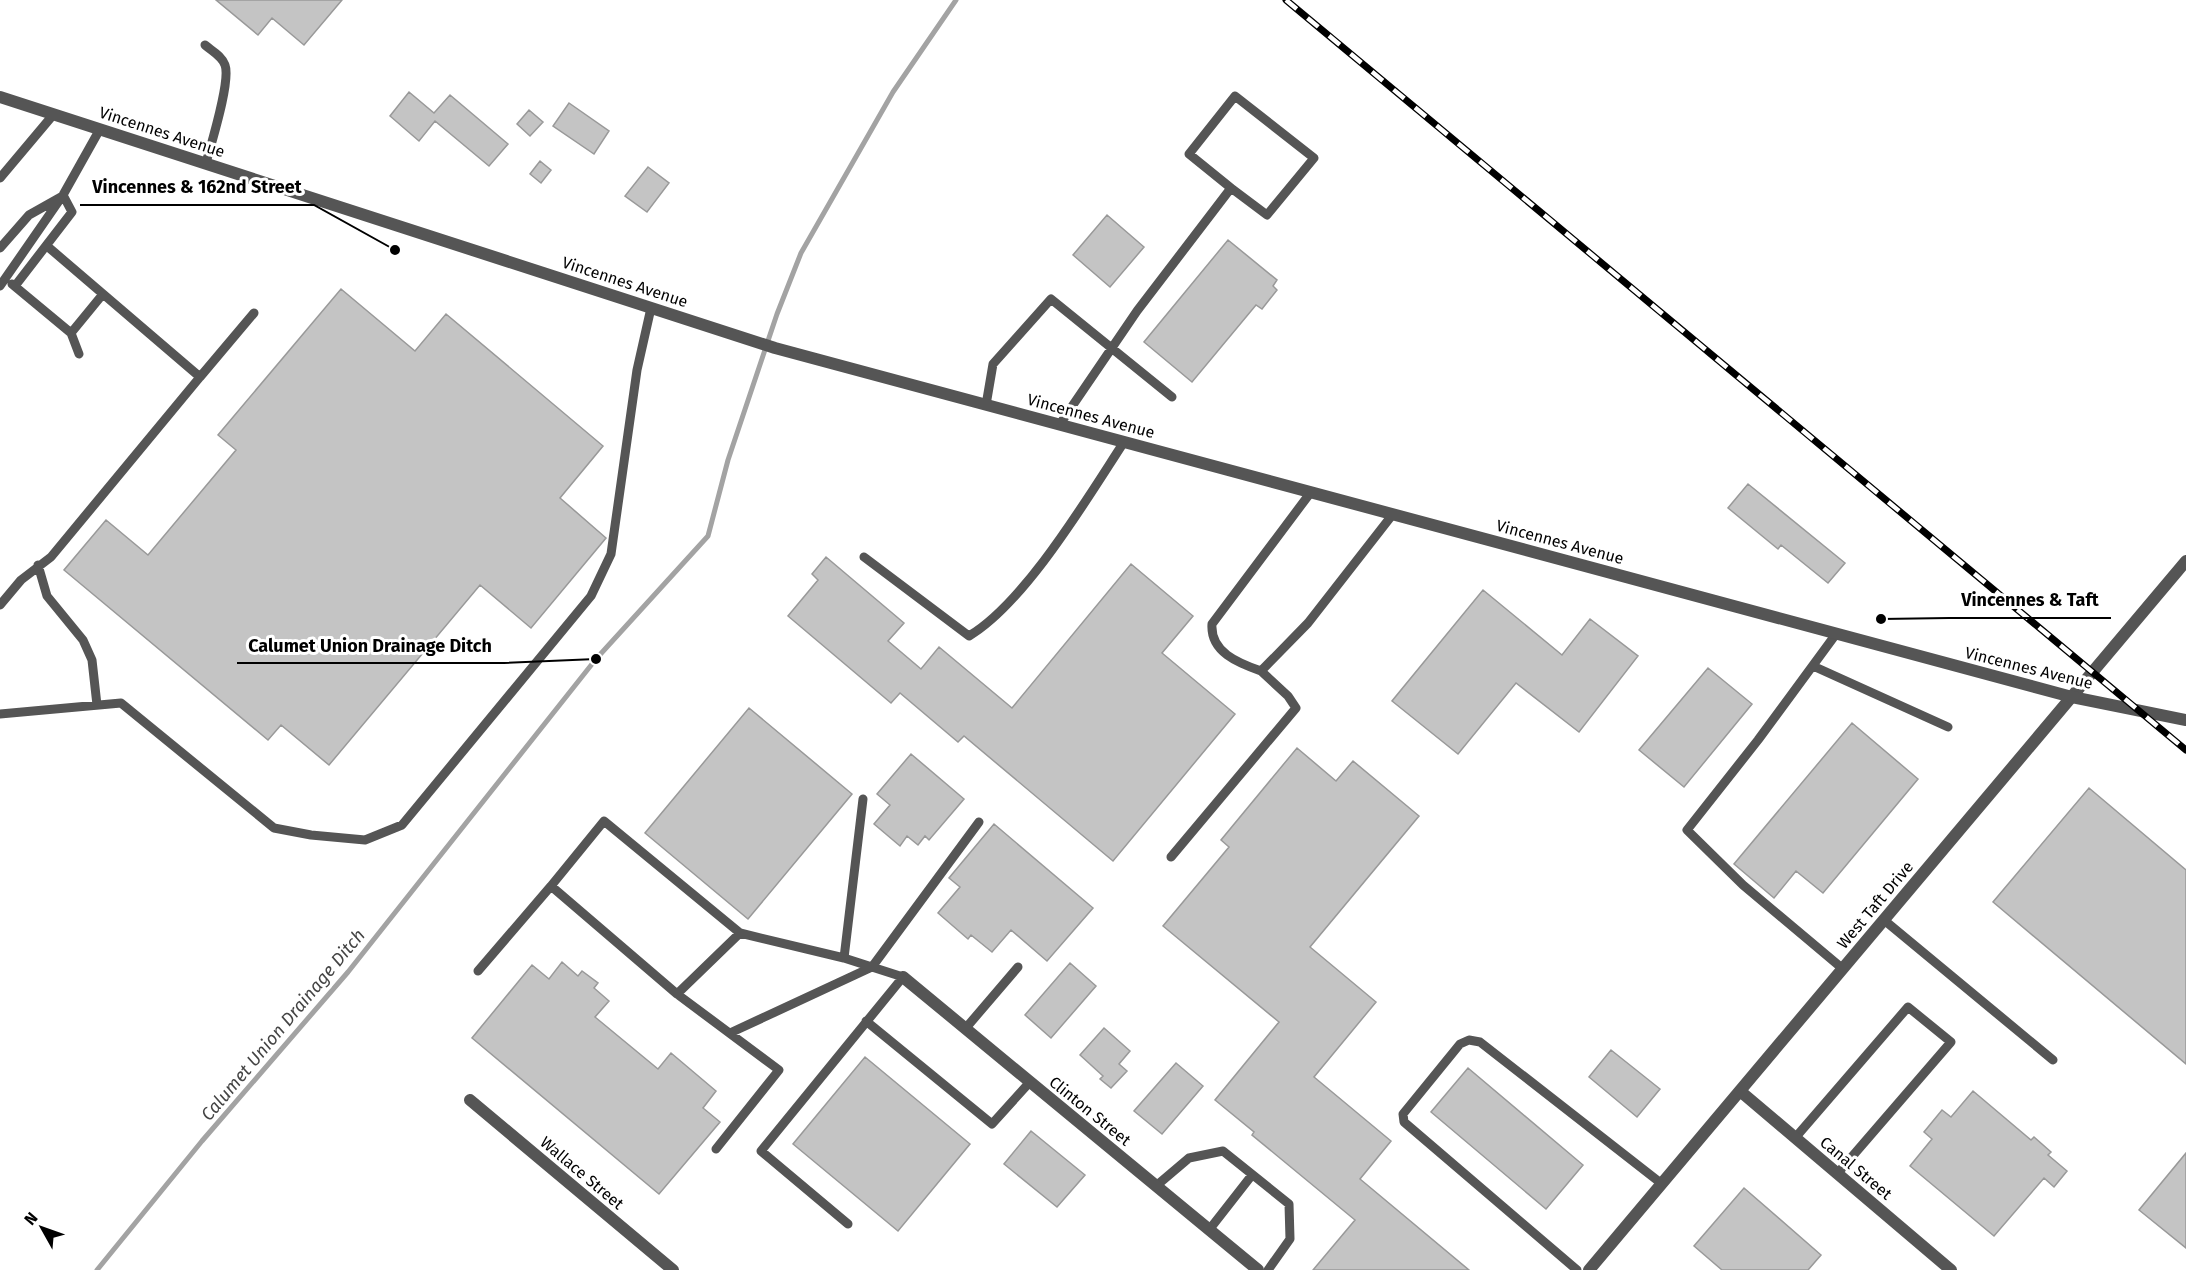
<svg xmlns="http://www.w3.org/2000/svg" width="2186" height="1270" font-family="'Fira Sans',sans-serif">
	<rect width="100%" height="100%" fill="#fff"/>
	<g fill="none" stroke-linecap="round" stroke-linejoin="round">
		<path stroke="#a3a3a3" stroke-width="5" d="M97 1270 202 1141 348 972 596 659 708 536 728 460 777 314 801 253 893 92 956 0"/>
	</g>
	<path fill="#c4c4c4" stroke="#999" stroke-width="1.5" d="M216 0H342L304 45 272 18 258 35Z
		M409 92 434 113 450 95 508 144 489 166 435 121 419 141 390 116Z
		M569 103 609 131 594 154 553 126Z
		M529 110 543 122 530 136 517 124Z
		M540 161 551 170 541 183 530 174Z
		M648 167 669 183 647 212 625 196Z
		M1107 215 1144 247 1110 287 1073 255Z
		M1228 240 1277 280 1273 286 1277 290 1262 309 1256 305 1192 382 1144 342Z
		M341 289 415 351 446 314 603 446 560 498 606 538 531 628 480 585 329 765 281 725 268 740 64 570 106 520 148 555 236 450 218 435Z
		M1748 484 1845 563 1828 583 1781 545 1778 549 1728 508Z
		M826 557 904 623 888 641 921 669 939 647 1012 708 1131 564 1193 616 1162 653 1235 714 1113 861 964 736 958 742 900 693 891 703 788 616 818 580 812 574Z
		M1483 590 1562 655 1590 619 1638 656 1579 732 1516 683 1458 754 1392 701Z
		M1708 668 1752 704 1684 787 1639 750Z
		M749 708 852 794 748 919 645 833Z
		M1852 723 1918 779 1823 893 1796 871 1774 898 1734 864Z
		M1297 748 1336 781 1353 761 1419 816 1310 947 1376 1002 1314 1077 1391 1141 1360 1179 1469 1270H1313L1355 1220 1252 1135 1254 1132 1215 1100 1279 1022 1163 926 1229 847 1221 840Z
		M911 754 964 799 929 840 925 836 918 845 907 836 900 846 874 824 890 805 877 794Z
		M2089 788 2186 870V1064L1993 902Z
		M994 824 1093 908 1047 961 1011 930 992 952 971 935 968 939 938 913 960 887 949 878Z
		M562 962 578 976 582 971 598 983 594 988 609 1001 595 1017 658 1069 671 1053 716 1091 703 1108 720 1122 659 1194 472 1038 532 965 549 979Z
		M1070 963 1096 986 1051 1038 1025 1015Z
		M1104 1028 1130 1051 1119 1064 1127 1071 1111 1088 1100 1079 1103 1076 1080 1055Z
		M1611 1050 1660 1089 1637 1117 1589 1077Z
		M865 1057 970 1144 898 1231 793 1144Z
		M1176 1063 1203 1086 1162 1134 1134 1111Z
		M1468 1068 1583 1165 1546 1209 1431 1112Z
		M1973 1091 2031 1140 2034 1137 2051 1152 2048 1155 2067 1171 2054 1187 2044 1178 1994 1236 1910 1166 1932 1139 1924 1132 1942 1110 1951 1117Z
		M1031 1131 1085 1175 1057 1207 1004 1164Z
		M2186 1153V1248L2139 1210Z
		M1744 1188 1821 1255 1808 1270H1722L1694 1246Z"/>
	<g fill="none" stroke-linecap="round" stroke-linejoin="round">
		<path stroke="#555" stroke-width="9" d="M205 45C212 51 222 56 225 65 231 81 211 144 206 163
			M0 178 53 115
			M0 248 29 215 61 197
			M12 284 71 333 79 354
			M0 286 63 195 100 129
			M15 286 72 212 63 195
			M71 333 103 294
			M200 377 254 313
			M986 405 993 364 1051 299 1172 397
			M1060 424 1137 311 1231 188 1189 154 1235 96 1314 158 1267 215 1231 188
			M1311 492 1212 624C1210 652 1238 663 1261 671L1308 623 1393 514
			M864 557 969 636C1025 603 1088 497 1124 442
			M38 565 47 596 83 640 92 660 97 705
			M0 605 21 580 51 557 200 377 47 246
			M1836 634 1758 740 1687 830 1743 885 1843 969
			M1813 666 1948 727
			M0 714 121 703 274 828 311 835 365 840 402 825 591 596 611 554 637 370 651 308
			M1171 857 1296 708 1288 696 1261 671
			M551 886 604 821 740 933
			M1884 920 2053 1060
			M844 958 863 799
			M478 971 551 886 677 994 779 1070 716 1149
			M677 994 740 933 844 958 903 977 761 1151 848 1224
			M866 1021 992 1124 1029 1083
			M965 1029 1018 967
			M730 1033 872 967 979 822
			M1795 1138 1908 1007 1951 1042 1837 1174
			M1156 1186 1189 1158 1223 1151 1289 1204 1290 1239 1268 1270
			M1209 1230 1252 1175
			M1577 1270 1404 1122 1403 1114 1460 1044 1469 1040 1480 1042 1662 1184"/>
		<path stroke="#555" stroke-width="12" d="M903 977 1258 1270
			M1740 1091 1951 1270
			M470 1100 673 1270
			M1589 1270 2186 561"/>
		<path stroke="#555" stroke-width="12" d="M0 97 775 348 2072 697 2186 720"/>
		<defs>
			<path id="rail" d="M1286 0 2186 750"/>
		</defs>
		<use href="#rail" stroke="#000" stroke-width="7"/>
		<use href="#rail" stroke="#fff" stroke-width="4.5" stroke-dasharray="14" stroke-linecap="butt"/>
	</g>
	<g text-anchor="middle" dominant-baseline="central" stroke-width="6" stroke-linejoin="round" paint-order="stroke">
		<g font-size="16" fill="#000" stroke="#fff">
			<text transform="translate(162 132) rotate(18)">Vincennes Avenue</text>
			<text transform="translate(625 282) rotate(18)">Vincennes Avenue</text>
			<text transform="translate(1091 416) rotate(15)">Vincennes Avenue</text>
			<text transform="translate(1560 542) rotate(15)">Vincennes Avenue</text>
			<text transform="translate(2029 668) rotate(14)">Vincennes Avenue</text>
			<text transform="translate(1875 905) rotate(-50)">West Taft Drive</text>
			<text transform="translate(1090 1111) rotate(39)">Clinton Street</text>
			<text transform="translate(1856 1168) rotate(40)">Canal Street</text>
			<text transform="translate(582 1173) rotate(40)">Wallace Street</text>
		</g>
		<g font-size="18" font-style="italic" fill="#444" stroke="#fff">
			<text transform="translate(283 1025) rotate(-50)">Calumet Union Drainage Ditch</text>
		</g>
	</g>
	<path fill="none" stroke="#000" stroke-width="2" d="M395 250L314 205H80M1881 619L1949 618H2111M596 659L504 663H237"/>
	<g fill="#000" stroke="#fff" stroke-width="2">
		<circle cx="395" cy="250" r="6"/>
		<circle cx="1881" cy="619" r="6"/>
		<circle cx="596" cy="659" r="6"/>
	</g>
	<g font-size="18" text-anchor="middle" font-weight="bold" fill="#000" stroke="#fff" stroke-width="6" stroke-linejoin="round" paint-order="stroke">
		<text x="197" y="193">Vincennes &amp; 162nd Street</text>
		<text x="2030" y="606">Vincennes &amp; Taft</text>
		<text x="370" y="652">Calumet Union Drainage Ditch</text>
	</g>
	<g transform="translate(42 1228) rotate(310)" stroke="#ffffff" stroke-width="4.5" paint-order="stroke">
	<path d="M0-4.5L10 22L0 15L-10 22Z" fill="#000000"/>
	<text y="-9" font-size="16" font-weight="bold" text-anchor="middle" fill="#000000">N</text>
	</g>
</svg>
